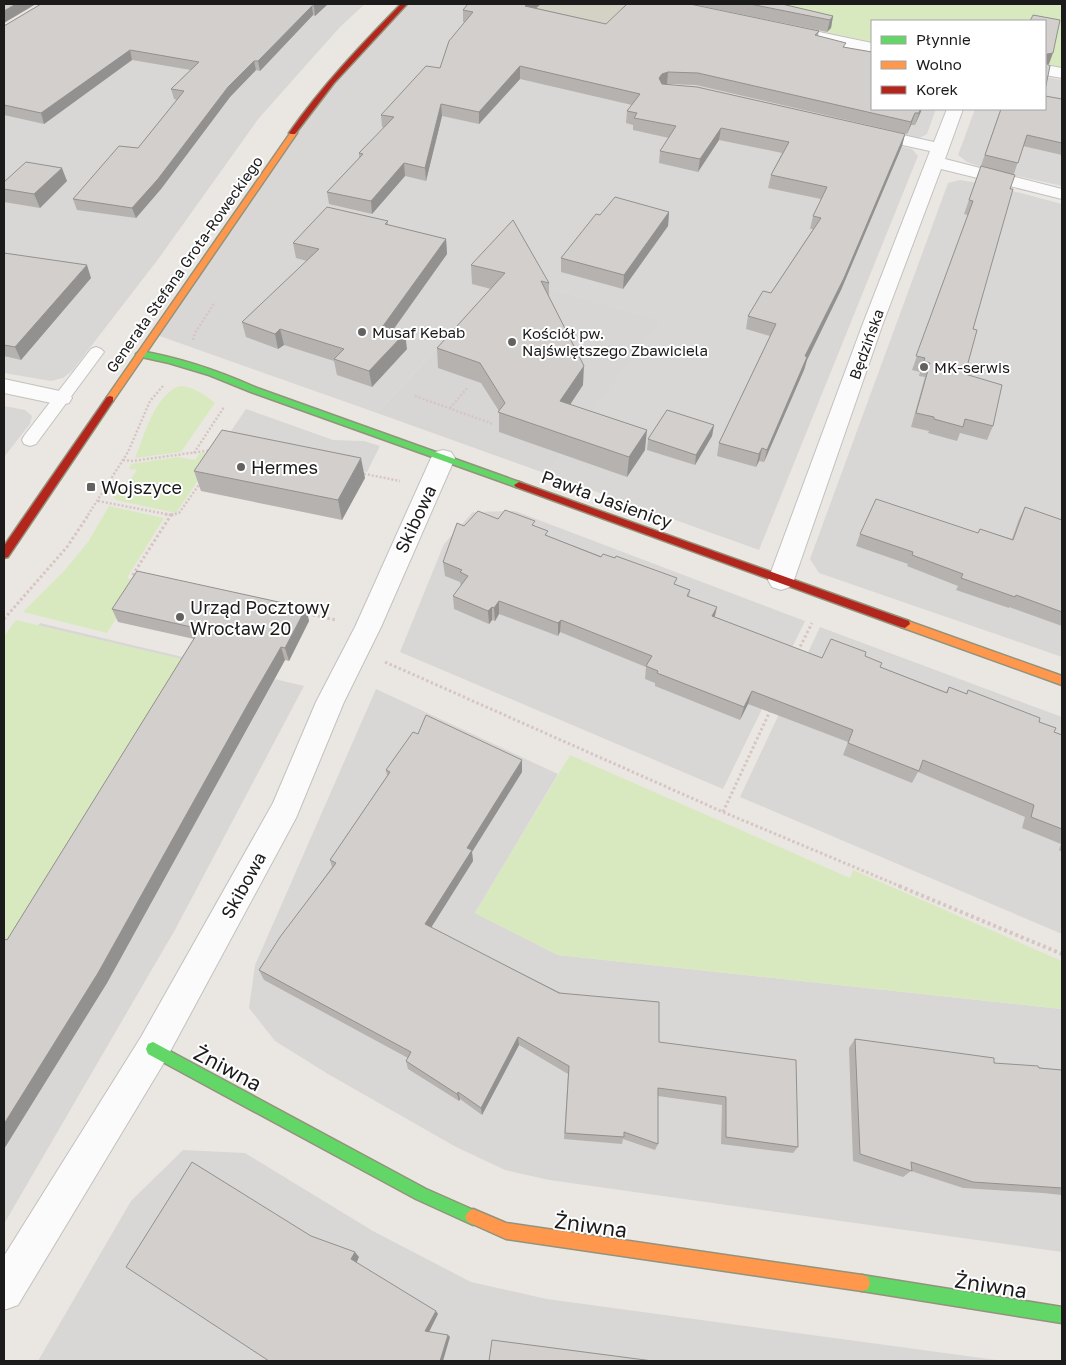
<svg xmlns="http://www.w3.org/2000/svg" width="1066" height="1365" font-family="'Golos Text',sans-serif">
	<rect width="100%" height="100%" fill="#eae7e3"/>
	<path fill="#d9d7d5" d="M63 4H365L340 27 259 118 159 258 72 371 63 378 51 381 4 373V40Z
		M405 4H641L872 109H936L927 134 918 139 647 77 694 96 912 149 918 156 759 550 547 474 659 320 504 275 377 413 154 334 332 81Z
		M1045 77 1062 80V186L990 170 967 162 958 155 975 109H1045Z
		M960 180 990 185 1062 204V657L819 573 810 559 948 183Z
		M4 406 25 410 32 416 30 424 4 457Z
		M515 511 805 621 723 789 400 652 444 544 473 512Z
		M40 623 304 686 176 928 4 1224V667Z
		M820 627 1062 717V934L740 797Z
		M376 689 558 774 475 913 558 955 1062 1009V1252L549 1180 505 1170 456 1147 328 1074 275 1041 249 1008 255 965Z
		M183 1150 245 1153 373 1231 471 1282 547 1299 1004 1361H38L131 1201Z"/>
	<path fill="#d8d6d5" d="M504 275 660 320 547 474 377 413Z"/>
	<path fill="#d4d2c4" d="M521 4H628L600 30Z"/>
	<path fill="#d8e9bf" d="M693 4H1062V68L1045 65V21H872V42Z
		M179 386C192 386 205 394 215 403L181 452 135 458C145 435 153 397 179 386Z
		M218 451 176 513 116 500 113 497 117 489H124L137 470 129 469 131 464 177 457 195 460 200 453Z
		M109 506 164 518 127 578 139 582 107 633 23 612 65 570 88 542Z
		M16 620 186 660 4 954V636Z
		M570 755 850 878 853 870 1062 961V1009L558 955 475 913Z"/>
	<path fill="#d8d7d5" d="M246 409 333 440 364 441 380 446 367 472 225 440Z"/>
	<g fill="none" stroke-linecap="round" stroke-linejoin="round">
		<defs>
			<path id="lane" d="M96 347 101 349 104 352 36 444 30 446 24 444 22 440 24 436 91 349Z"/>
			<path id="street" d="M800 28 872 43V53L795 36 792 33 795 30Z
				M1045 65 1062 68V78L1045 75Z
				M947 109H963L945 159 1062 189V199L941 169 882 326 794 580 790 587 781 590 772 587 768 580 862 326 930 151 861 136 858 132 861 128 867 127 934 142Z
				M4 379 69 393 72 398 69 403 61 405 4 393Z
				M443 450 451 452 455 458 381 627 344 702 296 818 165 1061 18 1305 4 1310V1256L141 1037 273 803 316 702 355 627 431 458 435 452Z"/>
			<path id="fast" d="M140 351C181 358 219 371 257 388L522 483 524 485 522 487H516L251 392 209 375 169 363 137 356 136 354Z
				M153 1042 426 1189 478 1212 481 1217 478 1222 473 1225 416 1199 148 1054 146 1049 148 1044Z
				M862 1275 1062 1307V1323L862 1291 856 1289 854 1283 856 1277Z"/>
			<path id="slow" d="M291 132 297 133 113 401H107V397Z
				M905 620 1062 676V685L901 627 900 624Z
				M473 1209 506 1223 862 1275 868 1277 870 1283 868 1289 862 1291 506 1239 468 1222 465 1217 468 1212Z"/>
			<path id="jam" d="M401 4H407L334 83 295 134H291L289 133C322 86 361 45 401 4Z
				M110 396 113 397V401L8 557 4 558V546L107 397Z
				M519 482 909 621 910 624 905 628 901 627 516 487 514 485Z"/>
		</defs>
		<use href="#lane" stroke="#c2c1bf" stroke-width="2"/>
		<use href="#street" stroke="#c2c1bf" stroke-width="2"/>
		<use href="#fast" stroke="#93937b" stroke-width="3"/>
		<use href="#slow" stroke="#93937b" stroke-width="3"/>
		<use href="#jam" stroke="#93937b" stroke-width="3"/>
		<path stroke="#d6c5c3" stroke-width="2.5" stroke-dasharray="2 2" stroke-linecap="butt" d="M193 340 195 333 215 302
			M415 396 493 424
			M450 408 468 387
			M194 453 224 407
			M123 460 133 461 212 450
			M360 473 400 481
			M98 501 171 515
			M88 515 128 452 150 401 163 386
			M171 515 179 513 201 482"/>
		<path stroke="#d6c5c3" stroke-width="3" stroke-dasharray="2.5 2.5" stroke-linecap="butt" d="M171 515 176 514
			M136 576H132L171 515 164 514
			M303 613 336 620
			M4 619 67 547 89 514
			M798 651 812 623
			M385 662 723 812 902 887
			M723 812 771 709"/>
		<path stroke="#d6c5c3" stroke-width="4" stroke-dasharray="3 3" stroke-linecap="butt" d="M899 886 1062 954"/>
		<use href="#lane" fill="#fcfbfb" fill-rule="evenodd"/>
		<use href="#street" fill="#fcfbfb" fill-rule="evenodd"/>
		<use href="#fast" fill="#63d668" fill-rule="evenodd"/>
		<use href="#slow" fill="#ff974d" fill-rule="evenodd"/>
		<use href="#jam" fill="#b3261e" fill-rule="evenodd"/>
	</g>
	<path fill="#b5b2af" d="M328 4 315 16 313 15 260 71 256 70 230 97 161 189 136 218 77 210 73 199 138 148 177 100 174 99 171 89 191 70 132 60 44 124 4 115V26Z
		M692 4H782L833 16 831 28 827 32Z
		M536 8 606 24 819 31 818 36 845 47 872 109H922L915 125H911L907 134 696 85 667 84 905 134 902 146 841 290 807 360 804 370 764 462 759 461 756 467 717 456 719 443 770 336 746 329 748 316 771 293 813 229H810L813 216 821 199 768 188 771 175 782 153 719 140 698 172 659 163 660 151 669 138 633 130V125L626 123 627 111 632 105 520 79 479 124 442 116 426 181 405 176 372 214 329 204 327 192 359 158V153L384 128 382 127 381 115 440 68 465 22H463V10Z
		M1062 99V155L1023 146 1014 174 973 329 965 374 993 426 987 440 960 433 957 441 928 433 929 431 911 427 925 377 919 376 920 372 912 370 968 215 964 214 999 114Z
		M67 181 40 208 4 202V182Z
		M669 212 668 226 623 289 561 272V258L600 215Z
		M388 221V225L446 239 447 254 394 329 407 349 372 387 337 375 334 361 284 345 278 349 246 337 242 322 307 261 296 258 293 243Z
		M4 253 91 278 21 360 4 356Z
		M471 265 549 283V297L583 385 570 404 645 450 627 477 499 432V411L481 383 438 368 437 348 491 289 472 284Z
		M714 425 712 436 695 465 647 450 648 439Z
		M194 471 365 478 342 520 201 491Z
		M1025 507 1062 520V626L1009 607V608L956 590 958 586 907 566 908 564 856 546 860 534 978 533 980 529 1012 539 1019 519Z
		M498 519 535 526 548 536 690 590 689 596 715 617 822 658 865 656 880 667 946 692 949 687 966 694 968 690 1039 722 1054 732 1062 735V852L1059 850 1061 844 1022 828 1025 817 918 772 912 783 843 755 848 742 748 704 740 720 655 686V683L645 679 646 667 560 632 558 636 499 614 495 621 492 620 489 624 454 609 453 596 461 586 460 582 445 576 443 562 464 526Z
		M306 608 309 621 289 661 285 660 107 983 4 1149V939L7 940 194 639 118 622 112 609Z
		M386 770 522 772 472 852 473 861 431 928 659 1042 798 1147 793 1153 721 1144 722 1105 658 1096V1144L655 1150 623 1139 622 1144 564 1139 568 1074 519 1045 482 1115 460 1099 459 1101 408 1069 406 1061 408 1058 264 980 259 970 332 867 330 860 387 776Z
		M855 1039 994 1063 1062 1070V1195L1043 1193 963 1188 911 1171 903 1177 853 1161 849 1048Z"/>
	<path fill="#93918f" d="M16 4H36L4 23V11Z
		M316 4H328L315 16 314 6Z
		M528 4H541L525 18V6Z
		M312 6 313 15 260 71 258 61Z
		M833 16 831 28 827 32 830 20Z
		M130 50 132 60 44 124 41 113Z
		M1053 53 1049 64 1045 65 1047 54Z
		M254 61 256 70 230 97 161 189 136 218 132 208 228 87Z
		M520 66V79L479 124V112Z
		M668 72 667 84 660 86 659 78 662 74Z
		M441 104 442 116 426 181 425 168Z
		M920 109H922L915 125 919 113Z
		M915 113 911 125 907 134 911 122Z
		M721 128 719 140 698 172 700 159Z
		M905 134 902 146 841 290 807 360 804 370 764 462 767 450 805 356Z
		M404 163 405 176 372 214 371 201Z
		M62 168 67 181 40 208 34 194Z
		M669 212 668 226 623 289 624 275Z
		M446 239 447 254 385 341 383 326Z
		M87 265 91 278 21 360 15 347Z
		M280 329 284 345 278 349 275 334Z
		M405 333 407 349 372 387 369 371Z
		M584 366 583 385 560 420V401Z
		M714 425 712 436 695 465 696 455Z
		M647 430 645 450 627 477 629 457Z
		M762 448 759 461 756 467 759 454Z
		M361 458 365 478 342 520 338 500Z
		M499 601V614L495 621 494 608Z
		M492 607V620L489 624 488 611Z
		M717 607 714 620 712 616Z
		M306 608 309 621 289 661 285 648Z
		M561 620 560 632 558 636V623Z
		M281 647 285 660 107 983 4 1149V1124Z
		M752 691 748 704 740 720 744 707Z
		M522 760V772L472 852 473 861 427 934 425 924 467 848Z
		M518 1037 519 1045 482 1115 481 1108Z
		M458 1092 460 1099 459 1101 457 1094Z
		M355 1252 359 1257 356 1264 351 1259Z
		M436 1311 438 1314 428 1334 425 1331Z
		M448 1335 450 1337 443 1361H440Z"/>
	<path fill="#d2cfcc" stroke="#93918f" d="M4 4H16L4 11Z
		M41 4H316L314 6H312L258 61H254L228 87 158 179 132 208 73 199 119 146 138 148 184 91 171 89 199 62 130 50 41 113 4 105V26Z
		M468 4H528L525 6 606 24 627 4H690L819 31 815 35 846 43 843 47 872 52V109H920L919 113H915L911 122 698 73 668 72 662 74 659 78 662 84 697 87 905 134 844 278 805 356 807 357 767 450 762 448 759 454 719 443 776 324 748 316 763 291 771 293 821 218 813 216 827 187 771 175 789 142 721 128 700 159 660 151 676 126 634 118 637 113 627 111 640 94 520 66 479 112 441 104 425 168 404 163 371 201 327 192 363 154 359 153 394 117 381 115 426 66 440 68 449 41 473 12 463 10Z
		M750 4H782L833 16 830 20Z
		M1033 15 1060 20 1053 53 1047 54V64L1050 66 1045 90V21H1030Z
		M1045 96 1062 99V143L1027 135 1018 163 985 155 1001 109H1045Z
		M26 162 62 168 34 194 4 189V182Z
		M981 166 1015 175 1010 189H1013L973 329 977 330 965 374 1002 385 993 426 965 419 963 427 934 419V417L916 413 930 363 924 361 925 358 916 356 973 201 969 200Z
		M615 197 669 212 624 275 561 258 596 214 600 215Z
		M327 207 388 221 385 224 446 239 383 326 405 333 369 371 334 359 344 349 280 329 275 334 242 322 319 249 293 243Z
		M513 220 549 283 541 281 584 366 560 401 647 430 629 457 498 412 505 403 480 363 437 348 505 273 471 265Z
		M4 253 87 265 15 347 4 345Z
		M667 410 714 425 696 455 648 439Z
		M222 430 361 458 338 500 194 471Z
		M876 499 978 533 980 529 1013 540 1025 507 1062 520V612L1016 595 1015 597 961 578 963 574 912 555 913 552 860 534Z
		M505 510 535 521 532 525 548 531 545 535 601 557 603 554 615 558 616 556 677 578 674 584 690 590 687 596 717 607 712 616 822 658 831 639 866 652 865 656 882 663 880 667 947 693 949 687 967 694 968 690 1040 718 1039 722 1056 728 1054 732 1062 735V829L1031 817 1034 805 923 760 919 771 848 743 853 730 752 691 744 707 657 673 658 671 646 666 652 656 561 620 558 623 499 601 494 608 492 607 488 611 453 596 468 576 460 572 462 570 443 562 457 523 464 526 478 511 498 519Z
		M137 571 306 608 285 648 281 647 248 704 98 973 4 1124V939L7 940 200 629 112 609Z
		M426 715 522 760 467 848 472 850 425 924 559 993 659 1002V1042L796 1060 798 1147 726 1137V1097L658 1088V1144L624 1132V1137L565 1133 569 1066 518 1037 481 1108 458 1092 457 1094 406 1061 411 1052 259 970 280 937 336 863 330 860 390 772 386 770 413 732 418 734Z
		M855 1039 994 1058V1063L1038 1066 1039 1068 1062 1070V1188L973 1182 911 1162 912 1171 860 1154Z
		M192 1162 311 1236 355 1252 351 1259 436 1311 425 1331 448 1335 440 1361H269L126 1267Z
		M492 1340 653 1361H489Z"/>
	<g fill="#636261" stroke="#fff" stroke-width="2">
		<circle cx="362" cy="332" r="5"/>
		<circle cx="512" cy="342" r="5"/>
		<circle cx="924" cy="367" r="5"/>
		<circle cx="241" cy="467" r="5"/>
		<rect x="86" y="482" width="10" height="10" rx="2.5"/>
		<circle cx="180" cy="617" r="5"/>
	</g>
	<g text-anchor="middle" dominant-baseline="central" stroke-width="4" stroke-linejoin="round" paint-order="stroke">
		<g font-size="15" fill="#1b1b1b" stroke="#fff">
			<text transform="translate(184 264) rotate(-55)">Generała Stefana Grota-Roweckiego</text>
			<text transform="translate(866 344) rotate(-70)">Będzińska</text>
		</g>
		<g font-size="15" fill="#1b1b1b" stroke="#fff" text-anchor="start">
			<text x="372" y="332">Musaf Kebab</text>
			<text x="522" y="333">Kościół pw.<tspan x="522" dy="17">Najświętszego Zbawiciela</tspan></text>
			<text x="934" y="367">MK-serwis</text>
		</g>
		<g font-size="18" fill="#1b1b1b" stroke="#fff" text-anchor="start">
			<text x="251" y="467">Hermes</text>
			<text x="101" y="487">Wojszyce</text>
			<text x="190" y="607">Urząd Pocztowy<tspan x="190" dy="21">Wrocław 20</tspan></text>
		</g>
		<g font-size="18" fill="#1b1b1b" stroke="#fff">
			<text transform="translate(607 499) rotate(20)">Pawła Jasienicy</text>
			<text transform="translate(415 519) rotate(-65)">Skibowa</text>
			<text transform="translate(243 885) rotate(-61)">Skibowa</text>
		</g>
		<g font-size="21" fill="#1b1b1b" stroke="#fff">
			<text transform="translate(228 1068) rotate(28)">Żniwna</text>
			<text transform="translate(591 1225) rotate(8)">Żniwna</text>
			<text transform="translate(991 1285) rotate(9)">Żniwna</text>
		</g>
	</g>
	<rect width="1066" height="1365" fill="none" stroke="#1b1b1b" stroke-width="10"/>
	<rect x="871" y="20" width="175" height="90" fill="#ffffff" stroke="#a4a4a4"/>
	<rect x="881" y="36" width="25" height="8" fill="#63d668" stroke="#a4a4a4"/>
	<text x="916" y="45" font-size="15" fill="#1b1b1b">Płynnie</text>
	<rect x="881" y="61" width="25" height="8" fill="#ff974d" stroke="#a4a4a4"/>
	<text x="916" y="70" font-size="15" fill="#1b1b1b">Wolno</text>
	<rect x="881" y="86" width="25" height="8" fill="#b3261e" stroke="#a4a4a4"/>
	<text x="916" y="95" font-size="15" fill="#1b1b1b">Korek</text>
</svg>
